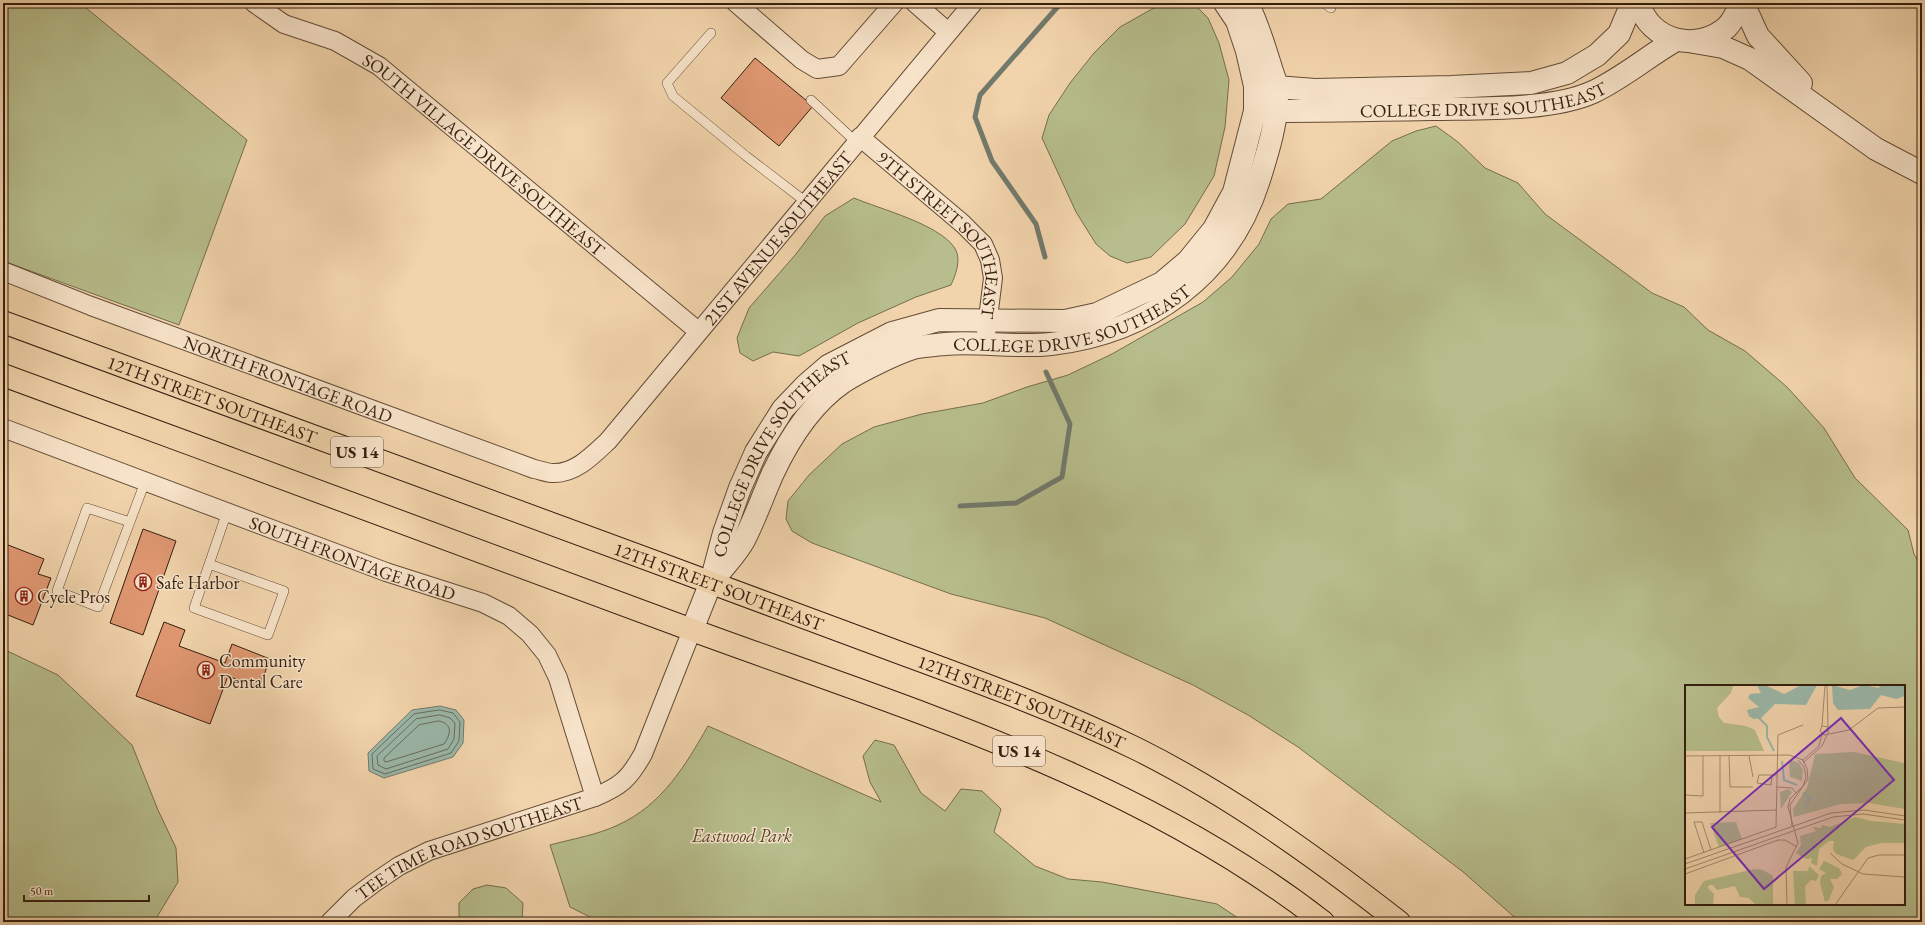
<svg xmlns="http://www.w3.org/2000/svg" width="1925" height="925" font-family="'EB Garamond',serif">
	<rect width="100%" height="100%" fill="#f2d4ac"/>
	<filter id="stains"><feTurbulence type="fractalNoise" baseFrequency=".005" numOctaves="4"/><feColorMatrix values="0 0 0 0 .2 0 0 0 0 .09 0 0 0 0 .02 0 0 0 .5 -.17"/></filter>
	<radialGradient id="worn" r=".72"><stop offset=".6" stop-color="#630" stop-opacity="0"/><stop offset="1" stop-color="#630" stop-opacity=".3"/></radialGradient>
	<path fill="#b7bd8c" stroke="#766e4d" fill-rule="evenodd" d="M3 3H80L247 140 179 325 3 261Z
		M1168 3H1193L1208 18 1219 43 1229 80 1225 127 1214 176 1185 224 1151 257 1127 263 1110 256 1096 244 1076 212 1042 138 1049 115 1070 83 1094 53 1120 27 1152 9Z
		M1436 126 1458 142 1485 168 1518 183 1545 214 1652 293 1684 307 1708 330 1745 351 1787 387 1824 428 1855 478 1908 530 1914 554 1922 568V922H1520L1462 871 1298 747 1248 715 1193 685 1045 618 951 594 812 543 792 531 786 519 788 501 809 475 842 444 874 427 922 414 983 403 1027 387 1068 375 1112 354 1203 302 1232 277 1259 244 1271 219 1288 204 1321 199 1392 141 1416 131ZM1686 686H1904V904H1686Z
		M854 198C880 209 938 224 954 247 962 258 956 274 951 285L916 297 858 323 799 356 773 352 753 361 740 353 737 338 749 308 796 254 825 216Z
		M3 649 58 675 132 745 158 810 176 848 178 882 154 922H3Z
		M708 726 881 802 870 782 863 756 875 740 894 745 921 793 945 811 961 789 982 791 1001 809 994 832 1035 866 1068 879 1102 882 1217 904 1244 922H600L570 907 550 845C572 839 597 835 618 825 662 805 685 766 708 726Z
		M487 885 506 888 523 903 522 922H459V903L473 889Z"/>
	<path fill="#9bb8aa" stroke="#727a6c" d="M440 706 456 710 464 720 463 743 453 757 384 778 369 771 368 753 412 710Z"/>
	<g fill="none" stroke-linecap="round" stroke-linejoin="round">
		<path stroke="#686b5c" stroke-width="1" d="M440 710 453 713 460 722 459 741 451 753 385 774 373 769 372 754 414 714Z
			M440 715 450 718 455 723 454 739 448 749 386 769 378 765 377 756 416 719Z
			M439 721C453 724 451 734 444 744L386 762 384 761V758L419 725Z"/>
		<path stroke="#727a6c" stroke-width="5" d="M1045 257 1036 224 992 161 975 117 980 95 1061 3
			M960 506 1016 503 1062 477 1070 424 1046 372"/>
	</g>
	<path fill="#e09872" stroke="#341e0e" d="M755 58 813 106 779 146 721 98Z
		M143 529 176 541 143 635 110 623Z
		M3 543 44 559 38 574 51 578 33 625 3 613Z
		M164 622 185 630 179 646 225 663 232 644 270 659 259 688 228 676 210 724 136 696Z"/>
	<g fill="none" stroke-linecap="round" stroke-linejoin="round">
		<defs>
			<path id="service" d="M1324 3 1331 8
				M711 33 667 83 673 96 746 156 806 202
				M811 100 856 142
				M130 522 87 508 57 591 98 607 145 482
				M209 564 284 591 268 635 194 608 227 512"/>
			<g id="minor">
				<path id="s1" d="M254 3 284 24 335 41 379 66 698 331"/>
				<path d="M736 3 802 60 817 69 839 66 894 3"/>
				<path d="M915 3 948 32"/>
				<path id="s2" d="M860 137 963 224 983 244 990 260 993 278 986 334"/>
				<path id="s3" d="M3 271 91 306 534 469C540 470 547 473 553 473 575 474 593 455 608 441L973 3"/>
				<path id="s4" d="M3 428 386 572 483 603 509 616 530 634 547 655 558 678 595 797"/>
				<path id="s5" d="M330 922 354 898 374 883 399 866 429 851 595 797C621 786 629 779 643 754L692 630"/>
			</g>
			<g id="tertiary">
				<path d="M1639 3C1649 42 1698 53 1727 27 1734 20 1737 11 1741 3"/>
				<path d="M1743 3 1758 36 1801 83"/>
				<path d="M1694 42 1723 47 1750 59 1876 149 1922 173"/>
				<path d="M1263 86 1315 90 1451 87 1531 83 1567 73 1597 55 1619 34 1632 3"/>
				<path id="s6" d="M1262 111C1318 111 1375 110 1432 109 1479 108 1551 111 1593 92 1623 78 1648 56 1676 40"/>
				<path id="s7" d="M716 577C725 565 737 553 744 540 755 519 763 495 773 473 789 439 811 404 843 382 860 371 894 354 913 348 923 346 935 345 945 344 980 341 1016 348 1051 344 1149 333 1229 275 1259 180 1268 151 1278 120 1277 90 1277 83 1273 75 1271 68 1264 46 1258 24 1247 3"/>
				<path id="s8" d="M692 630 711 582 724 533 740 488 756 452 783 409 806 385 828 366 892 333 939 320 1065 321 1097 314 1162 283 1188 261 1214 229 1234 192 1255 111V86L1247 51 1237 21 1225 3"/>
			</g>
			<g id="primary">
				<path id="s9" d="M3 322C221 402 440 483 658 563 740 593 821 624 903 654 982 683 1061 712 1137 749 1231 796 1317 858 1399 922"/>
				<path d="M3 375C233 459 462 545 692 630 910 710 1137 777 1323 922"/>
			</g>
		</defs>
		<use href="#service" stroke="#644c36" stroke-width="10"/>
		<use href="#minor" stroke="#644c36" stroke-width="20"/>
		<use href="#tertiary" stroke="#644c36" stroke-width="24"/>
		<use href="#primary" stroke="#341e0e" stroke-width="24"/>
		<use href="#service" stroke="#f7e3c9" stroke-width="9"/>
		<use href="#minor" stroke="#f7e3c9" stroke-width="18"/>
		<use href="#tertiary" stroke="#f7e3c9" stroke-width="22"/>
		<use href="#primary" stroke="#f2d4ac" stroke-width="22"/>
	</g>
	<defs>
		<symbol id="building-ring" viewBox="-11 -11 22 22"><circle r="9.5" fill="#f7e3c9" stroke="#8f2418" stroke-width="1.5"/><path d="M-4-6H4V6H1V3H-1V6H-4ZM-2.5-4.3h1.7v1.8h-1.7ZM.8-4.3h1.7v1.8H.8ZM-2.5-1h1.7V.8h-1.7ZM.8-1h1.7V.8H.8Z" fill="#8f2418"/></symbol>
	</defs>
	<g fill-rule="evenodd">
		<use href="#building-ring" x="133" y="572" width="20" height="20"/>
		<use href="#building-ring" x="14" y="586" width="20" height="20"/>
		<use href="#building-ring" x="196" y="660" width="20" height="20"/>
	</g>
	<g text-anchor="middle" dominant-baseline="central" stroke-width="3" stroke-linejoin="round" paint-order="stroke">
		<g fill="#f7e3c9" stroke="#6e5946" stroke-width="1">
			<rect x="331" y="437" width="52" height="30" rx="3"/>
			<rect x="993" y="736" width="52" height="30" rx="3"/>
		</g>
		<g font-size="17" font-weight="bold" fill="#341e0e">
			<text x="357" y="452">US 14</text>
			<text x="1019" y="751">US 14</text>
		</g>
		<g font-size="18" fill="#341e0e" stroke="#f7e3c9">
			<text stroke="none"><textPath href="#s6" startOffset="222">COLLEGE DRIVE SOUTHEAST</textPath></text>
			<text stroke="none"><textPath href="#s1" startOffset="278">SOUTH VILLAGE DRIVE SOUTHEAST</textPath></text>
			<text stroke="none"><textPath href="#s3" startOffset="916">21ST AVENUE SOUTHEAST</textPath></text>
			<text stroke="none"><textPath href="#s2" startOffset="133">9TH STREET SOUTHEAST</textPath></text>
			<text stroke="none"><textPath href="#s7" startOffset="478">COLLEGE DRIVE SOUTHEAST</textPath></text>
			<text stroke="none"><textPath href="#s3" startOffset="305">NORTH FRONTAGE ROAD</textPath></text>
			<text stroke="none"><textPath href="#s9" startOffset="223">12TH STREET SOUTHEAST</textPath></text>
			<text stroke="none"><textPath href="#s8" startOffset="202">COLLEGE DRIVE SOUTHEAST</textPath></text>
			<text stroke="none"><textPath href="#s4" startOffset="373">SOUTH FRONTAGE ROAD</textPath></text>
			<text stroke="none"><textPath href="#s9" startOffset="763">12TH STREET SOUTHEAST</textPath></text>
			<text stroke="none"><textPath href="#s9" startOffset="1087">12TH STREET SOUTHEAST</textPath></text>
			<text stroke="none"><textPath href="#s5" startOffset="161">TEE TIME ROAD SOUTHEAST</textPath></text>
		</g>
		<g font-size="18" fill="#341e0e" stroke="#f7e3c9" text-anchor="start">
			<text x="156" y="582">Safe Harbor</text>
			<text x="37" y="596">Cycle Pros</text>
			<text x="219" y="660">Community<tspan x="219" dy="21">Dental Care</tspan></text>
		</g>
		<g font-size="18" font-style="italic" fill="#55462e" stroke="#f7e3c9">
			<text x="742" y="835">Eastwood Park</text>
		</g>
	</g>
	<g transform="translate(1685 685)">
		<rect width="220" height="220" fill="#f2d4ac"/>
		<path d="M0 0 48 1 46 8 32 23 34 32 39 38 61 41 70 45 79 66H0ZM169 67 219 78 220 124 184 118 156 119 109 132 108 124 122 103 130 69ZM106 75 114 78 118 85 117 96 105 92 104 80ZM103 104 107 107 96 124 95 107ZM170 132 186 136 220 139V158H196L181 162 168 175 151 169 148 164 149 156H144L134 164 132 181 126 178 127 173 121 174 111 168 116 160 115 151 131 146 127 142 136 143 137 140 145 142ZM51 137 57 154 34 162 25 138ZM139 176 154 183 157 189 152 194H145L149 202 144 215 140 217 135 198 136 191 141 188 134 184ZM124 181 134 190 131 196 126 195 120 201 121 220H110L108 186H123ZM69 184 78 185 88 191V220H71L64 213 55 212 50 201 32 205 28 200H24L23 203 29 209 28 220H10V210L19 196Z" fill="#b7bd8c"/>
		<path d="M72 0 82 1 99 9 116 0H132L121 20 90 19 76 33 69 34 64 31 62 25 74 22 63 13 65 9 76 8ZM147 0 165 5 178 0 194 3 195 0H220V11L211 14 196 10 185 24 153 25 148 18Z" fill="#9bb8aa"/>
		<path fill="none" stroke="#9bb8aa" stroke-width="2" d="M74 33 82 41V52L89 66M97 76 99 95 112 100M118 108 125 114 120 122"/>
		<path fill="none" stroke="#a68b6d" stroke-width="1" d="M142 0 143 42M137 41 140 0M143 49V42L137 41 135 46 139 50 164 45 193 23 220 22M44 70 45 102H68M0 71 104 70 118 75 122 84 123 94 105 120 107 141M64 71 68 92M117 76 134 61 137 49M118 78 137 61 142 50M87 90 86 100 72 98 74 90H92M92 102 107 103 111 108M0 110 18 111V71M0 128 92 125M35 128V71M19 168 9 137H17L26 165M145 168 157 179 178 189 220 192M0 174 91 142 93 50 118 40M0 179 146 128 179 125 220 131M0 184 148 132 178 129 220 135M0 189 93 155H100L112 162M102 220 101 182 113 158 103 122 105 114 118 101 121 92 119 82 113 75M150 220 183 173 194 170H220"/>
		<path fill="#7b2cbf" fill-opacity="0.15" stroke="#7b2cbf" stroke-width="2" d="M156 33 209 95 79 204 27 142Z"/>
		<rect width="220" height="220" fill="none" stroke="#341e0e" stroke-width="2"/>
	</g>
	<rect width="1925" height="925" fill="none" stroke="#f2d4ac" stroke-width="16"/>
	<rect x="4" y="4" width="1917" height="917" fill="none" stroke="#341e0e" stroke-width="2"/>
	<rect x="8" y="8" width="1909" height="909" fill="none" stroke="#341e0e"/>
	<path d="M24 895v6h125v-6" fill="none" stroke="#341e0e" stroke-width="2"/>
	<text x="30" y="895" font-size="12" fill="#341e0e" stroke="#f7e3c9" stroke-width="3" paint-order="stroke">50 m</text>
	<rect width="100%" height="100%" filter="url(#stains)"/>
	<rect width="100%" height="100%" fill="url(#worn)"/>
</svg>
